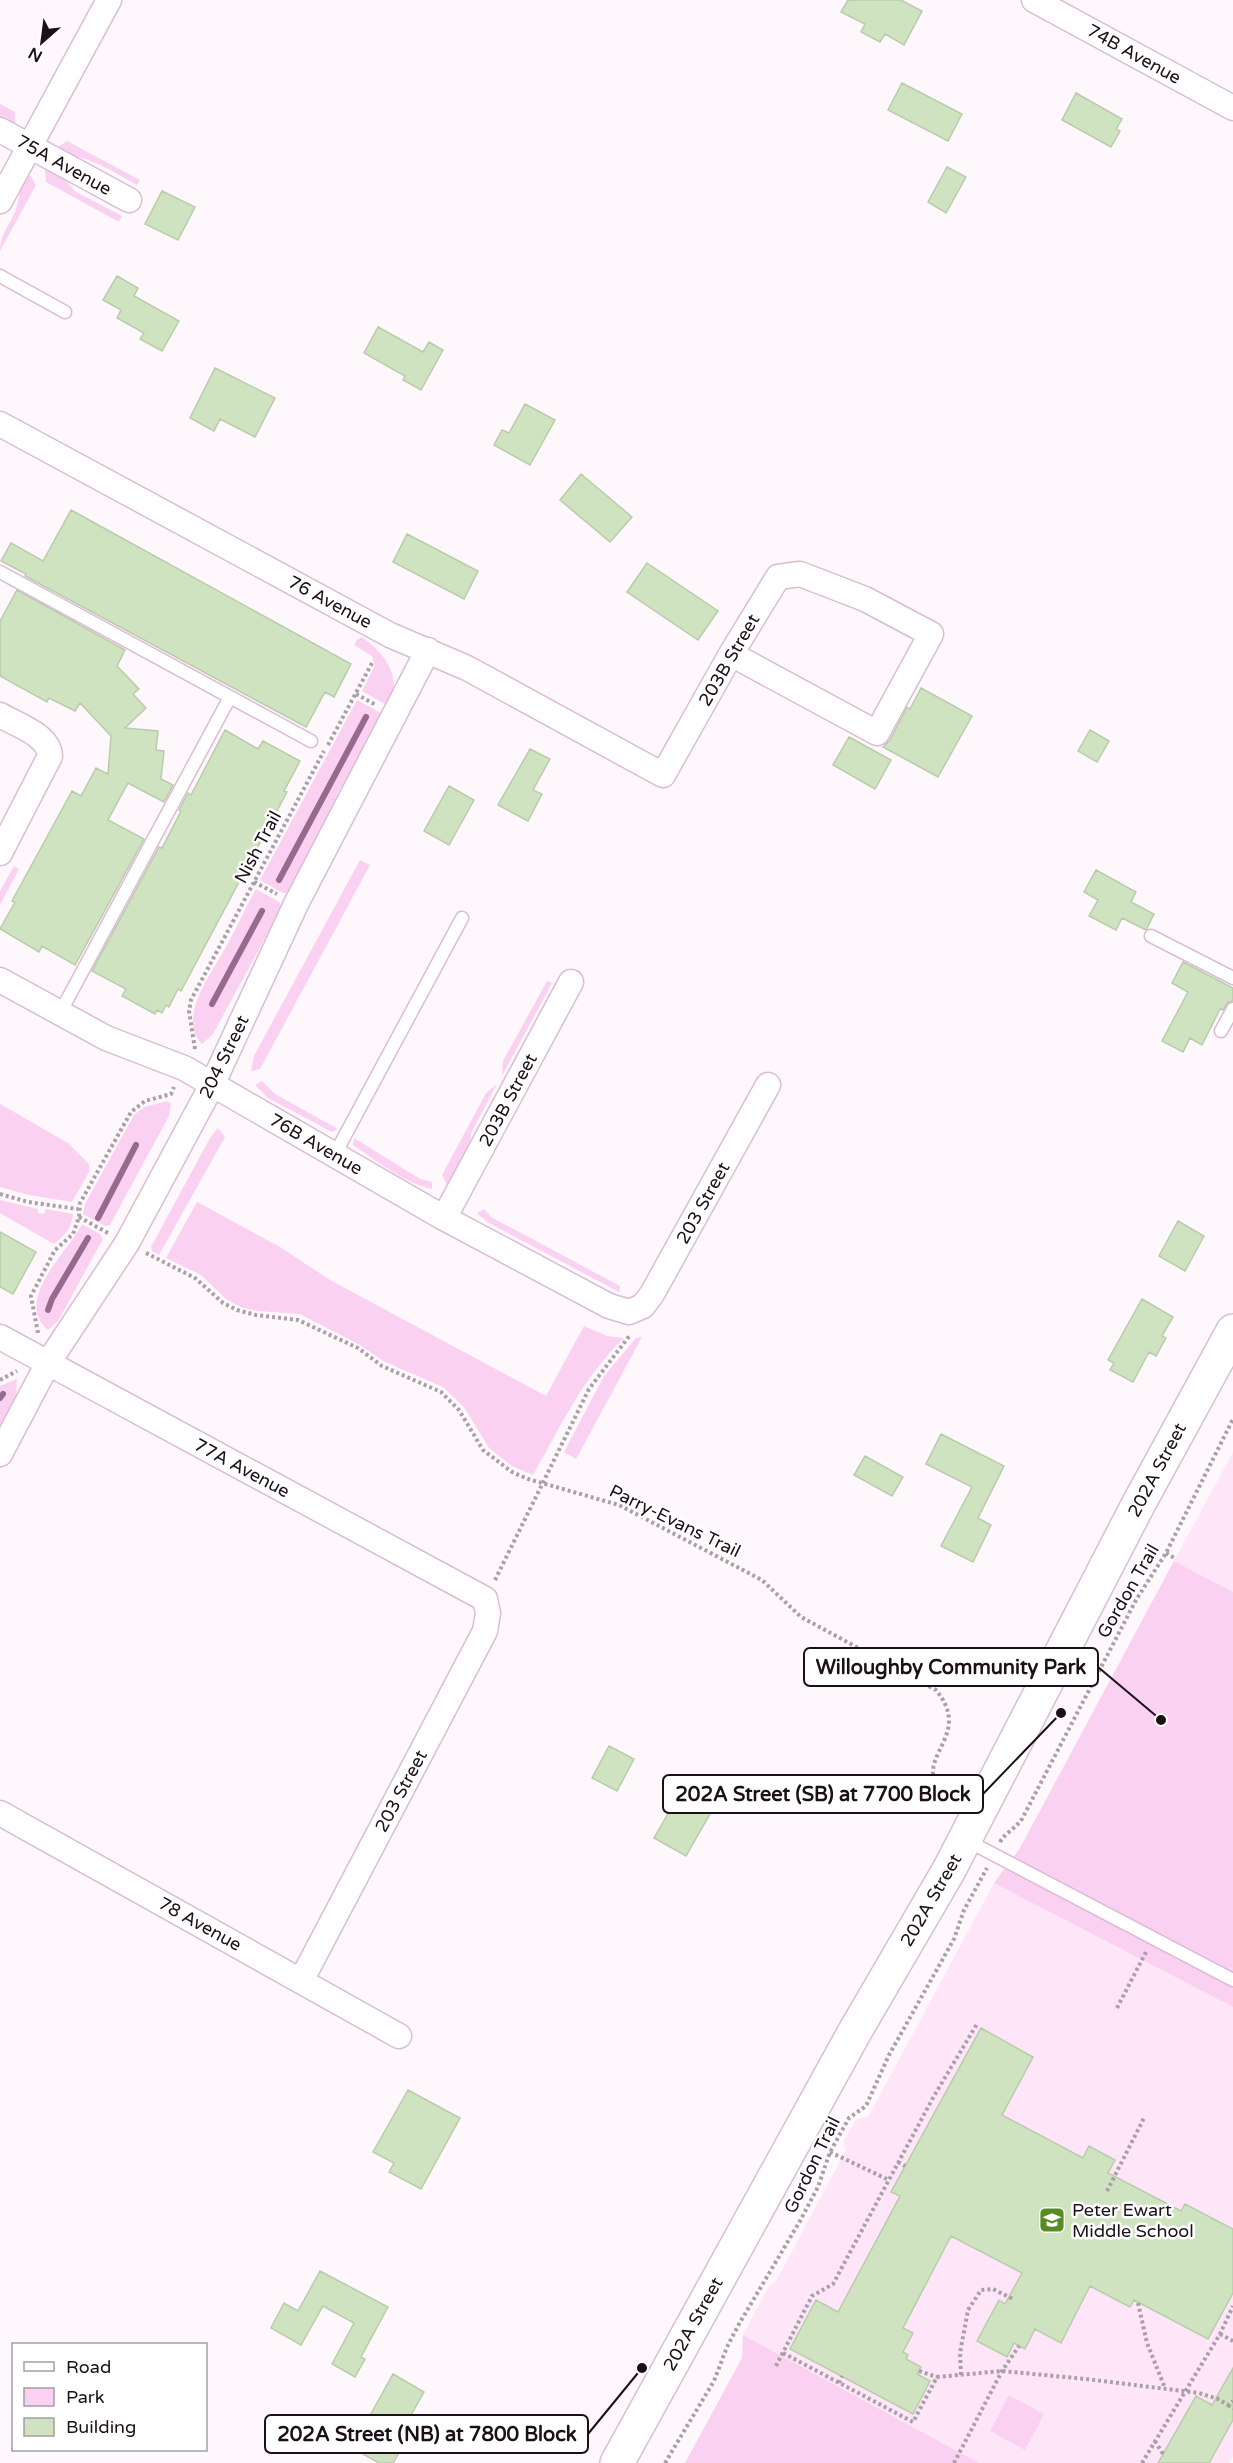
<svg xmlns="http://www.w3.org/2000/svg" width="1233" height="2463" font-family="'Varela Round',sans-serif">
	<rect width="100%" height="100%" fill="#fef7fc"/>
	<path fill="#fee6f8" d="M1233 1452V1592L1174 1561Z
		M994 1883 1233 2007V2456L1229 2463H979L743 2335 769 2286 776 2281 846 2150 843 2142 856 2119 868 2117Z"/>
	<path fill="#fad1f1" d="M0 104 15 112V124L0 120Z
		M67 141 140 180 137 185C122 177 107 167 91 161 79 155 67 159 58 147Z
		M45 170 60 174 76 192 122 216 119 222 46 182Z
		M30 175 36 185 0 251C0 233 12 223 17 206 21 193 18 184 30 175Z
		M362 637C385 654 401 675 391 704H385L362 691 375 665 372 656 354 645 357 640Z
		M357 700 381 713 384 719 346 789 341 787 337 795 341 796 289 893H283L260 880Z
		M360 860 370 865 260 1069 251 1071 254 1056Z
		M14 866 19 869 0 905V891Z
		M256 889 279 902 282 907 213 1034 202 1044C176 1018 213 971 226 947 237 928 245 908 256 889Z
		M547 981 552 983 502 1076 503 1061Z
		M262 1081 275 1094 338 1129 332 1132 268 1098 255 1085Z
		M497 1084 471 1133 470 1147 454 1179 447 1185 442 1175 486 1093Z
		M167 1101 171 1103 169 1116 110 1225 105 1226 83 1214 85 1204 134 1115 144 1107Z
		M0 1104 68 1143 89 1164V1172L72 1202 29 1195 0 1187Z
		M218 1128 225 1137 159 1255 153 1252 151 1247 210 1138Z
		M354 1138 420 1179 432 1182V1189C404 1183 377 1161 353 1145Z
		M0 1200 38 1209V1213L44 1214 46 1209 73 1214C72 1228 65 1235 54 1244L0 1213Z
		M197 1202 280 1247 330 1280 546 1396 584 1326 607 1336 624 1338C583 1377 561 1426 533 1475L512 1466 489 1448 464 1407 443 1387 385 1362 360 1345 300 1314 257 1311 241 1307 226 1299 201 1275 166 1258Z
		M484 1209 491 1217 620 1286 619 1292 487 1222 477 1213Z
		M82 1224 100 1234 103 1239 58 1321 48 1330C12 1300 70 1250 82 1224Z
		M642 1337 576 1459 564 1452 604 1376 636 1338Z
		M17 1379 16 1397 0 1427V1386Z
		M1174 1561 1233 1592V2007L994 1883 1020 1848Z
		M743 2335 979 2463H685L742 2358Z
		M1009 2395 1044 2414 1025 2450 990 2431Z"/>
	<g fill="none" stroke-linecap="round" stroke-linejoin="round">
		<path stroke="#966a8d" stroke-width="6" d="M279 880 366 717
			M212 1004 262 911
			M98 1218 136 1145
			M48 1310 52 1299 88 1238
			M0 1398 3 1394"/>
	</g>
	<path fill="#cfe3c1" stroke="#b8ccab" stroke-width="1.5" d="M848 0H901L922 11 904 45 885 34 880 42 861 32 865 24 841 12Z
		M902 83 962 114 948 141 888 110Z
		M1076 93 1122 119 1116 129 1120 131 1111 147 1062 120Z
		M947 167 966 177 946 213 928 202Z
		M162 191 195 207 178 240 145 224Z
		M117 276 138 288 134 296 179 321 162 351 140 339 144 333 117 318 121 310 103 300Z
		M378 327 423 352 429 342 443 350 421 390 403 380 405 376 364 353Z
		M215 368 275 398 255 437 220 419 214 431 190 418Z
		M525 404 555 420 530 465 494 445 502 430 509 433Z
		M581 474 632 517 610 542 560 500Z
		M71 510 351 664 334 697 325 692 306 727 25 576 26 574 1 561 11 543 43 561Z
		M407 534 478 571 464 599 393 562Z
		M647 563 718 611 698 640 627 592Z
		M17 590 125 650 117 666 139 689 133 694 146 708 125 728 158 731 156 750 164 751 161 779 173 785 164 802 128 783 108 820 144 839 75 965 42 946 39 952 0 929 15 902 12 901 72 791 81 796 96 768 108 774 111 736 80 703 75 711 49 698 47 702 0 676V621Z
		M921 688 972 716 938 777 883 747 890 740 907 707 910 709Z
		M225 730 258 749 263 741 300 761 284 791 287 792 181 991 178 989 169 1007 166 1005 162 1013 157 1010 155 1014 122 996 126 989 92 971 159 847 162 848 181 811 179 810 188 793 191 795Z
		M1090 730 1109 741 1097 762 1078 751Z
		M849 737 891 760 875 789 833 765Z
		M530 749 550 759 533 790 542 794 528 821 498 805Z
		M449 786 474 800 449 845 424 831Z
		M1096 870 1136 892 1131 902 1154 914 1146 930 1122 918 1116 930 1089 916 1098 900 1084 892Z
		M1183 962 1233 988V1001L1228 1002 1223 1010 1220 1009 1202 1045 1190 1038 1183 1052 1162 1041 1188 992 1172 983Z
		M1178 1221 1204 1236 1185 1271 1159 1256Z
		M0 1232 36 1252 13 1294 0 1287Z
		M1142 1299 1173 1317 1162 1336 1166 1338 1156 1356 1149 1352 1133 1382 1110 1370 1114 1363 1108 1360Z
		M941 1434 1004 1466 978 1518 991 1525 973 1562 941 1546 972 1487 926 1464Z
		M865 1456 903 1477 892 1496 854 1475Z
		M609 1746 634 1759 617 1791 592 1778Z
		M684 1786 709 1800 704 1809 711 1812 686 1856 654 1838Z
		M981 2028 1033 2057 1002 2115 1083 2158 1089 2146 1115 2160 1108 2173 1181 2211 1185 2204 1233 2229V2293L1208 2339 1134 2300 1130 2307 1090 2286 1061 2343 1035 2329 1025 2349 1014 2343 1007 2357 977 2341 999 2300 1005 2304 1022 2273 951 2236 903 2328 913 2333 903 2352 908 2355 906 2359 921 2367 917 2374 930 2381 913 2414 790 2349 816 2300 838 2312 900 2196 891 2192Z
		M408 2090 460 2118 421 2189 389 2172 394 2163 373 2152Z
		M320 2271 388 2307 361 2357 365 2359 355 2377 332 2364 354 2323 323 2306 301 2345 271 2328 284 2303 298 2311Z
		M1233 2368V2420L1209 2463H1158L1196 2396 1212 2405Z
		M393 2374 424 2392 401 2433 408 2437 393 2463H379L352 2448Z"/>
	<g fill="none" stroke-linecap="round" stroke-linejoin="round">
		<defs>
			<path id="lane" d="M0 276 65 312
				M0 572 311 741
				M1151 936 1233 978
				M60 1013 230 697
				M1221 1031 1233 1009
				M335 1154 462 918
				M966 1840 1233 1980"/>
			<path id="street" d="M1034 0 1233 108
				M0 130 129 200
				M0 201 109 0
				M0 424 390 635 467 668 663 775 731 654 778 577 800 574 865 599 931 634 877 733 731 654
				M0 715C17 725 49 735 50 756L0 853
				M0 980 106 1038 184 1068 444 1218 609 1306 629 1312 643 1306 652 1294 768 1085
				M444 1218 571 982
				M0 1337 485 1599 488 1613 485 1631 301 1981
				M0 1454 48 1363 127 1243 212 1085 296 904 428 650
				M0 1813 399 2036"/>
			<path id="secondary" d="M617 2463 854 2033 949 1870 1138 1505 1233 1331"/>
		</defs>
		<use href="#lane" stroke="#dcbcd4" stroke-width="15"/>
		<use href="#street" stroke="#dcbcd4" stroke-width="27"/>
		<use href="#secondary" stroke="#dcbcd4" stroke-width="36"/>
		<path stroke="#a8a0a6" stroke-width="4" stroke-dasharray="3 3" stroke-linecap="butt" d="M356 694 376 705
			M328 745 372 663
			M254 882 277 894
			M195 1049 189 1011 191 1000 324 751
			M0 1194 28 1202 78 1209
			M79 1217 108 1233
			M146 1253 195 1278 223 1303 237 1310 256 1315 298 1320 358 1348 382 1366 441 1392 459 1410 483 1450 512 1472 528 1479 619 1505 762 1580 801 1617 936 1690C943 1699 948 1707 949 1719 950 1751 908 1772 956 1803
			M38 1333 31 1296 55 1250 73 1234 79 1217 80 1203 131 1112 145 1101 171 1094 174 1087
			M0 1380 17 1371
			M1166 1553 1176 1559
			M495 1580 589 1389 630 1335
			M1000 1842C1006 1832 1015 1829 1022 1819L1136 1600 1166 1553 1233 1419
			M1117 2008 1146 1952
			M830 2152 889 2180
			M898 2162 905 2166
			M1107 2191 1144 2118
			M1138 2303 1147 2343 1165 2388
			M1220 2334 1233 2341
			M783 2353 913 2422 937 2377 1002 2371 1086 2379 1199 2393 1218 2399 1228 2405 1233 2401
			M776 2366 812 2296 833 2284 934 2096 977 2024
			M919 2371 937 2377
			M961 2375 960 2353 968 2310 981 2290 993 2289 1013 2299
			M839 2383 842 2376
			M1228 2405 1233 2409
			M1155 2441 1163 2454
			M665 2463 714 2381 727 2347 739 2324 800 2221 818 2187 830 2152 849 2118 866 2106 889 2055 954 1939 964 1910 987 1868
			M954 2463 1002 2371 1019 2346
			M1142 2463 1220 2334 1233 2306"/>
		<use href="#lane" stroke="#fff" stroke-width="12"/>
		<use href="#street" stroke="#fff" stroke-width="24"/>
		<use href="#secondary" stroke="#fff" stroke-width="33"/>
	</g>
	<defs>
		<symbol id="school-square" viewBox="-11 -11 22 22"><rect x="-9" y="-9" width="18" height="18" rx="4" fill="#578c25" stroke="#fff"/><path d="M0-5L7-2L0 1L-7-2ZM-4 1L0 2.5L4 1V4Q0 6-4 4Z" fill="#fff"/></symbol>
	</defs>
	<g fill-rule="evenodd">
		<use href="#school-square" x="1037" y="2205" width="30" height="30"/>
	</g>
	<g text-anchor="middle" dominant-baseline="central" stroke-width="5" stroke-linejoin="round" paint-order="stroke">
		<g font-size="18" fill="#1b1018" stroke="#fff">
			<text transform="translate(1134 54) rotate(29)">74B Avenue</text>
			<text transform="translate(64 165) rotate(29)">75A Avenue</text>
			<text transform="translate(330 602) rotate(28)">76 Avenue</text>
			<text transform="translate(729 660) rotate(-60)">203B Street</text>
			<text transform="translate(258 847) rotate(-62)">Nish Trail</text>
			<text transform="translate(224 1057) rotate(-64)">204 Street</text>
			<text transform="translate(508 1100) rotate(-62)">203B Street</text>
			<text transform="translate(316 1144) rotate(30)">76B Avenue</text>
			<text transform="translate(703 1203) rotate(-61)">203 Street</text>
			<text transform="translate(242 1468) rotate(28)">77A Avenue</text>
			<text transform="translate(1157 1470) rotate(-62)">202A Street</text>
			<text transform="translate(675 1521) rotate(26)">Parry-Evans Trail</text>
			<text transform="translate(1128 1591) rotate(-60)">Gordon Trail</text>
			<text transform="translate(401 1791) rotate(-62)">203 Street</text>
			<text transform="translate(931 1900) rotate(-60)">202A Street</text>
			<text transform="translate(200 1924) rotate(29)">78 Avenue</text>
			<text transform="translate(812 2165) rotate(-64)">Gordon Trail</text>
			<text transform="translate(693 2324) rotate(-61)">202A Street</text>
		</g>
		<g font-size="18" fill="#1b1018" stroke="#fff" text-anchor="start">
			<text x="1072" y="2210">Peter Ewart<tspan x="1072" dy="21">Middle School</tspan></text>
		</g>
	</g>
	<path fill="none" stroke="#1b1018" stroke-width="2" d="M1161 1720L1098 1667M1061 1713L983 1794M642 2368L588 2434"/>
	<g fill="#1b1018" stroke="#fff" stroke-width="2">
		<circle cx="1161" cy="1720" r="6"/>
		<circle cx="1061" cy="1713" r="6"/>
		<circle cx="642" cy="2368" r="6"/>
	</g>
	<g fill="#fff" stroke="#1b1018" stroke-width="2">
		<rect x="804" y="1648" width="294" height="38" rx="6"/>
		<rect x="663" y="1775" width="320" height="38" rx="6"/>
		<rect x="265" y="2415" width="323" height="38" rx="6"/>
	</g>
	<g font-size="20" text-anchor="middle" font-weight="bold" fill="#1b1018">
		<text x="951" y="1674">Willoughby Community Park</text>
		<text x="823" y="1801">202A Street (SB) at 7700 Block</text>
		<text x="427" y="2441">202A Street (NB) at 7800 Block</text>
	</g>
	<rect x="12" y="2343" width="195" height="108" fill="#ffffff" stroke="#a49fa3" stroke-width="1.5"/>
	<rect x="24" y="2362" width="30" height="9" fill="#ffffff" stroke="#a49fa3" stroke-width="1.5"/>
	<text x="66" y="2373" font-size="18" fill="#1b1018">Road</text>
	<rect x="24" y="2388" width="30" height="18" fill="#fad1f1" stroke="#a49fa3" stroke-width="1.5"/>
	<text x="66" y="2403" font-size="18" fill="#1b1018">Park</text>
	<rect x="24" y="2418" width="30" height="18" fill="#cfe3c1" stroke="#a49fa3" stroke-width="1.5"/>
	<text x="66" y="2433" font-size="18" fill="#1b1018">Building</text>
	<g transform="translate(42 42) rotate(208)" stroke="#ffffff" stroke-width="4.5" paint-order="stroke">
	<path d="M0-4.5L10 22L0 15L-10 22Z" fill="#1b1018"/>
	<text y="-9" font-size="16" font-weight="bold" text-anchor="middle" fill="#1b1018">N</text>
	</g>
</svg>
